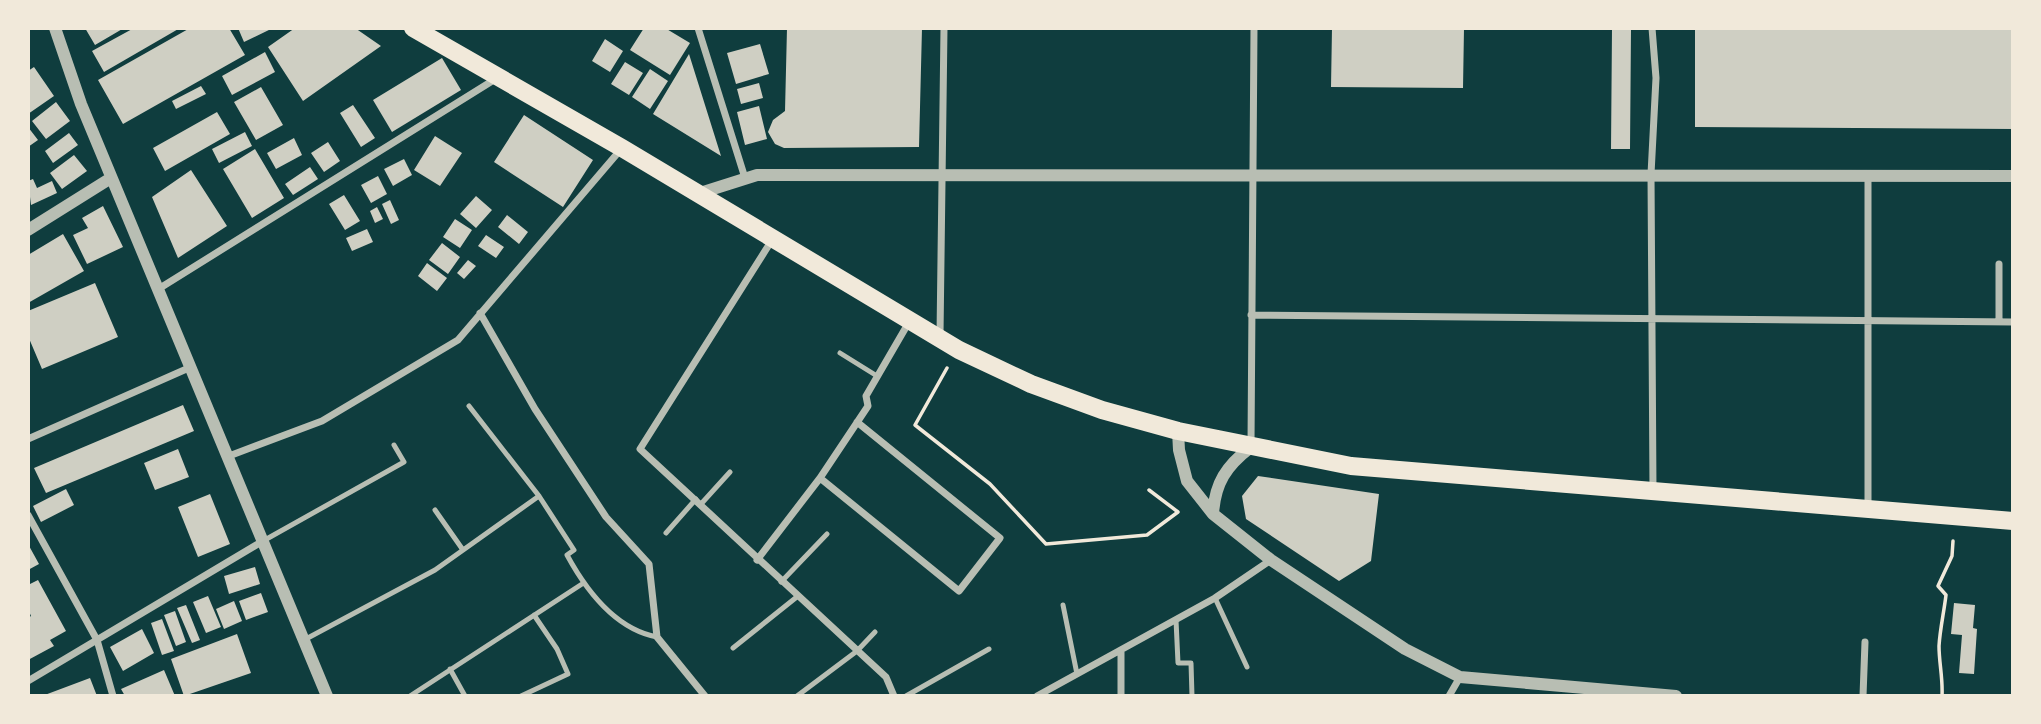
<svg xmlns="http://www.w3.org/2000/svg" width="2041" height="724" font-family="'Sofia Sans Condensed',sans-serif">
	<rect width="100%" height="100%" fill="#0f3d3e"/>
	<path fill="#cfcfc3" d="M85 28H124L95 45Z
		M134 28H180L104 72 92 51Z
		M190 28H229L245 55 123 124 98 80Z
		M238 28H273L244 42Z
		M295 28H355L381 46 303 101 268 47Z
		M644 28H665L690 43 670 75 630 50Z
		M787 28H922L919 147 784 148 775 144 768 132 773 120 785 111Z
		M1332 28H1464L1463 88 1331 87Z
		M1612 28H1631L1630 149H1611Z
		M1695 28H2013V129L1695 127Z
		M605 39 623 51 610 72 592 61Z
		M760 44 769 74 736 84 727 53Z
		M265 52 275 72 232 95 222 76Z
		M689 54 721 156 653 114Z
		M442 58 461 90 392 132 373 100Z
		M625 62 643 73 629 95 611 84Z
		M34 67 54 96 28 114V71Z
		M650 69 668 81 650 109 632 97Z
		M759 83 763 98 741 104 737 89Z
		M201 86 206 94 176 109 172 101Z
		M261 87 283 125 256 140 234 102Z
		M56 102 70 121 46 139 32 121Z
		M353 105 375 138 361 147 340 113Z
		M759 106 767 139 745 145 737 112Z
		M217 112 230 134 165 171 153 148Z
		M524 115 593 160 563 207 494 162Z
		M28 127 38 140 28 147Z
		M245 132 252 146 219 163 212 149Z
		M69 133 78 145 53 163 45 151Z
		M435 136 462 153 440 186 414 170Z
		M294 138 302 155 276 169 267 153Z
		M328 142 340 161 324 172 311 153Z
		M255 149 284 198 252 218 223 169Z
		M74 155 87 171 62 189 50 173Z
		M404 159 412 175 393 186 384 169Z
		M310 167 318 179 293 195 285 184Z
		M191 170 227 226 178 258 152 197Z
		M378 176 387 194 371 203 361 185Z
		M33 179 37 188 52 181 57 193 31 205 28 181Z
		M344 195 360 221 345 230 329 204Z
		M476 196 492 210 476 228 460 214Z
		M390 200 399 220 391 224 382 204Z
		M103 206 123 247 87 264 73 235 88 228 82 218Z
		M377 207 383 219 375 223 370 211Z
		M507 215 528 232 519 244 498 227Z
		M455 219 472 230 460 248 443 237Z
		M367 229 373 242 352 251 346 238Z
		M63 234 84 271 28 303V255Z
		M486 235 504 247 496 258 478 246Z
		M442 243 460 257 448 274 429 260Z
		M468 260 476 266 464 279 457 273Z
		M427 263 447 278 437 291 418 276Z
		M95 283 118 337 42 369 28 336V311Z
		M183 405 194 431 46 493 34 468Z
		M178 449 189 477 155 490 144 463Z
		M1258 476 1379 494 1371 561 1339 581 1246 519 1242 496Z
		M66 489 74 505 41 522 33 506Z
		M210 494 230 544 198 557 178 507Z
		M28 544 39 564 28 570Z
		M255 567 260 584 229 594 224 576Z
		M38 580 66 631 50 640 54 646 28 660V618L31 616 28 609V585Z
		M261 593 268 612 246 620 239 601Z
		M208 596 221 627 206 633 193 602Z
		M234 601 242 621 224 629 216 609Z
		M1954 603 1975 605 1973 628 1977 629 1974 674 1959 673 1962 635 1951 634Z
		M186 605 200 640 192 643 177 608Z
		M175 611 186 642 176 646 164 615Z
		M162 619 174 651 162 655 151 623Z
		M142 629 154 653 123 671 110 647Z
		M237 634 251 673 184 696 171 659Z
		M164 670 175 696H125L121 689Z
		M90 678 97 696H42Z"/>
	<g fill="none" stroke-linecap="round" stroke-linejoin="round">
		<path stroke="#f1e9da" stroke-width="3.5" d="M947 368 915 425 990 484 1046 544 1147 535 1178 512 1149 490
			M1942 696C1943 678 1939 663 1939 646 1940 629 1944 612 1946 595L1938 586 1952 556 1953 541"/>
		<path stroke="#b8beb3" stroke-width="5" d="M840 353 877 376
			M469 406 539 496 574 550 567 555C586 590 615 629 657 637
			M701 504 730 472
			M435 510 463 550
			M666 533 696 499
			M263 541 404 462 394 445
			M781 582 827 534
			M1215 598 1247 667
			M1063 605 1077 674
			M1176 620 1178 663H1191L1192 696
			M304 640 435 570 539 496
			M733 648 798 596
			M450 669 465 696
			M410 696 582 584
			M521 696 568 674 557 649 534 615
			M797 696 857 651 875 632
			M906 696 989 649"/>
		<path stroke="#b8beb3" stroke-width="7" d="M698 28 745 178
			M1652 28 1656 78 1651 174 1653 489
			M772 240 640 449 886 677 894 696
			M1999 264V322
			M160 288 497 78
			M480 313 535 409 606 517 649 564 657 637 705 696
			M1251 315 2013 322
			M940 335 944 28
			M28 439 191 367
			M1251 444 1254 28
			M229 456 322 421 458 340 622 148
			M820 478 868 406 866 396 909 322
			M1868 508V176
			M28 515 97 640 113 696
			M757 560 820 478 959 591 1000 538 857 422
			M1121 650V696
			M28 681 263 541
			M1037 696 1215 598 1271 560
			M1449 696 1460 677
			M1863 696 1865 642"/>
		<path stroke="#b8beb3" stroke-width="12" d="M55 28 81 104 327 696
			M697 194 757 175 2013 176
			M28 230 111 178
			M1178 431 1179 450 1187 481 1213 514 1271 560 1405 649 1460 677 1676 696
			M1213 514C1215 483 1226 466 1251 447"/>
		<path stroke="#f1e9da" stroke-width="18" d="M413 28 622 148 959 350 1031 384 1102 410 1178 431 1351 466 2013 521"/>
	</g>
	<rect width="2041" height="724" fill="none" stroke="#f1e9da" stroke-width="60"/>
</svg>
